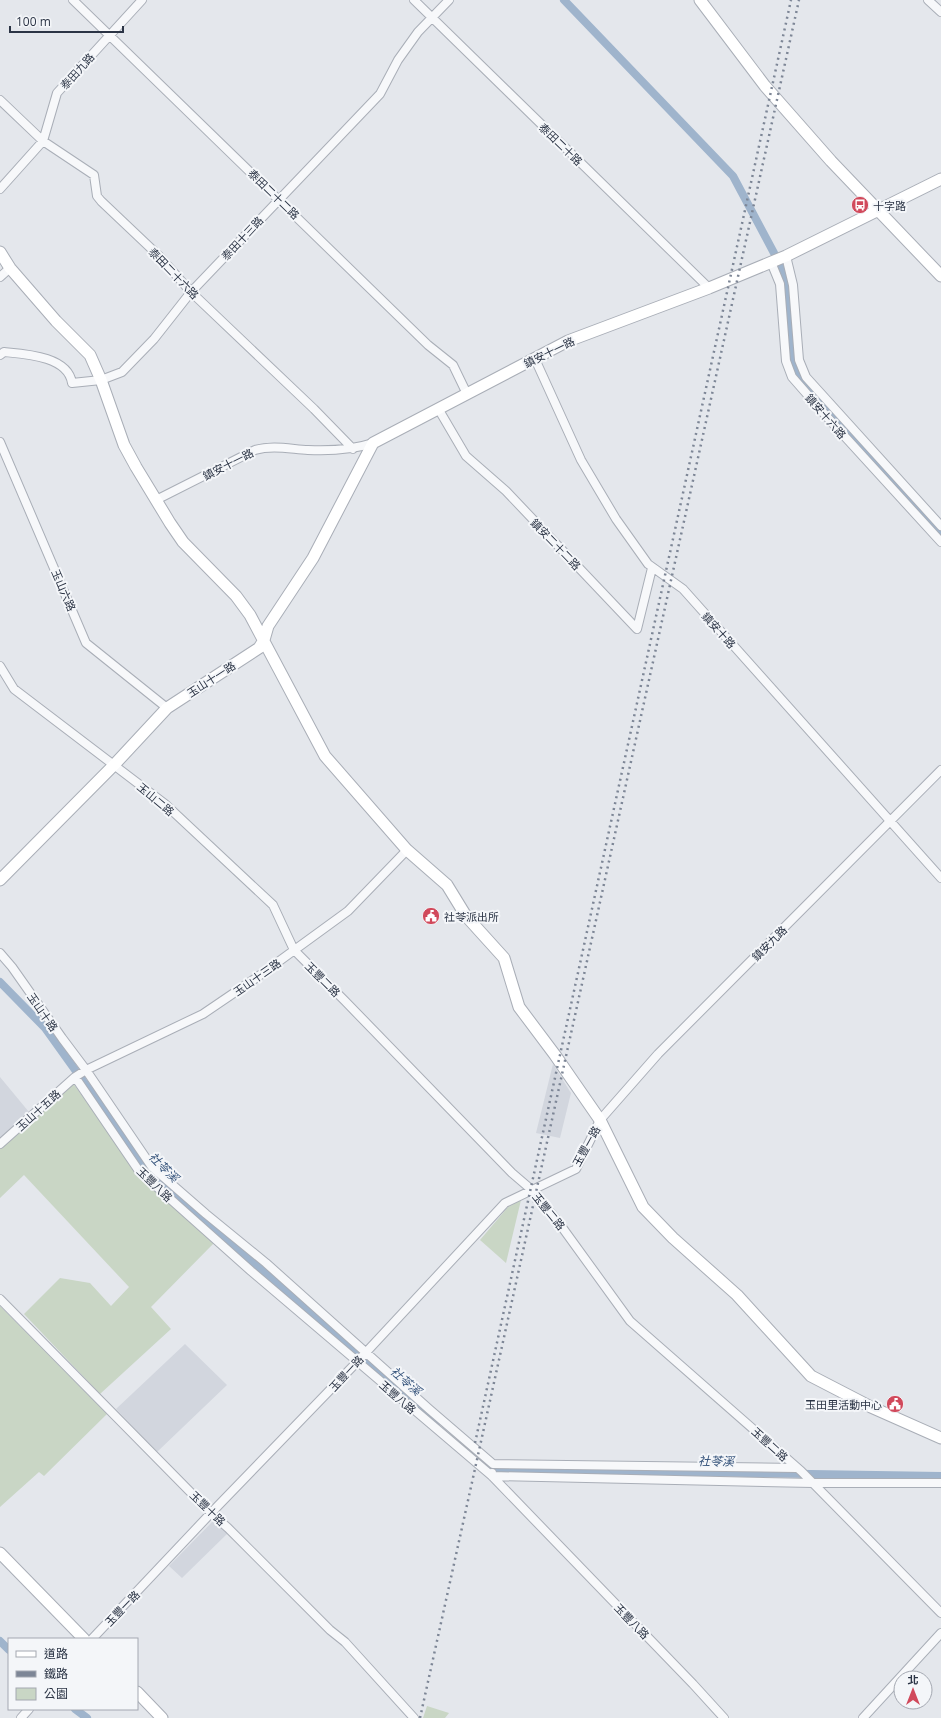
<svg xmlns="http://www.w3.org/2000/svg" width="941" height="1718" font-family="'Open Sans','Noto Sans TC',sans-serif">
	<rect width="100%" height="100%" fill="#e4e7ec"/>
	<path fill="#d2d6de" d="M553 1064 571 1093 560 1138 536 1133Z
		M0 1077 29 1112 0 1138Z
		M185 1344 227 1385 157 1452 116 1409Z
		M213 1521H217L228 1533 182 1578 169 1566Z"/>
	<path fill="#c9d6c5" d="M73 1083 137 1173 214 1243 151 1307 171 1329 100 1394 24 1314 60 1278 90 1283 111 1306 129 1287 24 1175 0 1198V1147Z
		M521 1200 506 1263 480 1240 508 1207Z
		M0 1306 107 1414 44 1476 39 1472 0 1507Z
		M427 1706 449 1713 445 1718H423Z"/>
	<g fill="none" stroke-linecap="round" stroke-linejoin="round">
		<path stroke="#9fb4cc" stroke-width="8" d="M564 0 733 176 774 253
			M779 265 787 283 792 355 794 369 800 379 941 534
			M0 982 45 1028 146 1169 436 1423
			M482 1463 488 1469 941 1476
			M0 1641 9 1650
			M75 1709 87 1718"/>
		<defs>
			<path id="street" d="M73 0 428 345 453 365 467 394
				M414 0 709 288
				M928 0 941 12
				M0 100 43 141 94 175 97 196 101 201 160 257 191 292 314 409 353 449
				M0 189 43 141 57 93 142 0
				M786 256 793 285 799 360 806 377 941 526
				M771 262 780 284 786 361 792 377 827 417 941 542
				M0 277 10 268
				M0 355 4 352C25 354 68 356 72 383L101 380 122 372 154 339 191 292 380 94 398 60 418 32 449 0
				M535 359 581 460 616 519 648 564 683 589 941 878
				M439 410 466 456 506 491 637 629 652 568
				M0 442 86 643 167 708
				M156 500 255 450C272 445 290 449 308 450 330 451 352 450 373 443
				M0 666 14 689 165 804 273 905 294 950 345 1001 512 1173 533 1191 559 1223 630 1321 801 1471 941 1613
				M0 953 12 967 62 1038 86 1070 152 1167 206 1214 266 1263 429 1409 493 1464 797 1468
				M75 1077 139 1171 251 1271 492 1476 693 1684 724 1718
				M0 1144 75 1077 86 1070 203 1014 256 978 348 911 407 850
				M0 1299 211 1513 228 1528 330 1630 345 1642 414 1718
				M492 1473V1476L813 1483H941
				M92 1639 211 1513 357 1362 505 1203 576 1169 600 1120 658 1054 941 770
				M21 1718 29 1709
				M863 1718 941 1633"/>
			<path id="secondary" d="M700 0 765 86 831 161 941 276
				M0 252 10 268 56 321 90 355 101 380 124 445 136 467 170 523 183 542 236 596 250 615 325 756 407 850 447 885 466 916 504 958 519 1007 555 1055 600 1120 643 1207 673 1238 737 1295 811 1376 871 1407 941 1438
				M0 880 114 765 167 708 259 648 264 640 268 626 313 558 373 443 568 341 709 288 786 256 941 179
				M0 1553 84 1639
				M137 1692 162 1718"/>
		</defs>
		<use href="#street" stroke="#a9aeb7" stroke-width="10"/>
		<use href="#secondary" stroke="#a9aeb7" stroke-width="13"/>
		<use href="#street" stroke="#f7f8fa" stroke-width="8"/>
		<use href="#secondary" stroke="#fff" stroke-width="11"/>
		<path stroke="#7d8696" stroke-width="2.5" stroke-dasharray="2 4" stroke-linecap="butt" d="M475 1443 791 0
			M420 1718 799 0"/>
	</g>
	<defs>
		<symbol id="bus-disc" viewBox="-11 -11 22 22"><circle r="9.5" fill="#d1495b" stroke="#f4f6f9"/><path d="M-5-6H5V4H4V6H2V4H-2V6H-4V4H-5ZM-3.5-4V0h7V-4ZM-3.5 1.2v1.5H-2V1.2ZM2 1.2v1.5H3.5V1.2Z" fill="#fff"/></symbol>
		<symbol id="civic-disc" viewBox="-11 -11 22 22"><circle r="9.5" fill="#d1495b" stroke="#f4f6f9"/><path d="M-.6-6.5H3V-4.5H.6V-3L4-1V1h2V6H-6V1h2V-1L-.6-3ZM-1.2 2.5V6h2.4V2.5Z" fill="#fff"/></symbol>
	</defs>
	<g fill-rule="evenodd">
		<use href="#bus-disc" x="850" y="195" width="20" height="20"/>
		<use href="#civic-disc" x="421" y="906" width="20" height="20"/>
		<use href="#civic-disc" x="885" y="1394" width="20" height="20"/>
	</g>
	<g text-anchor="middle" dominant-baseline="central" stroke-width="4" stroke-linejoin="round" paint-order="stroke">
		<g font-size="11" fill="#2b3445" stroke="#f4f6f9">
			<text transform="translate(77 71) rotate(-48)">泰田九路</text>
			<text transform="translate(561 144) rotate(44)">泰田二十路</text>
			<text transform="translate(274 194) rotate(44)">泰田二十二路</text>
			<text transform="translate(242 238) rotate(-47)">泰田十三路</text>
			<text transform="translate(174 273) rotate(46)">泰田二十六路</text>
			<text transform="translate(549 352) rotate(-26)">鎮安十一路</text>
			<text transform="translate(826 416) rotate(49)">鎮安十六路</text>
			<text transform="translate(228 464) rotate(-27)">鎮安十一路</text>
			<text transform="translate(556 544) rotate(46)">鎮安二十二路</text>
			<text transform="translate(64 590) rotate(67)">玉山六路</text>
			<text transform="translate(719 630) rotate(48)">鎮安十路</text>
			<text transform="translate(211 679) rotate(-33)">玉山十一路</text>
			<text transform="translate(156 799) rotate(40)">玉山二路</text>
			<text transform="translate(769 943) rotate(-45)">鎮安九路</text>
			<text transform="translate(257 977) rotate(-35)">玉山十三路</text>
			<text transform="translate(323 979) rotate(45)">玉豐二路</text>
			<text transform="translate(43 1012) rotate(55)">玉山十路</text>
			<text transform="translate(38 1110) rotate(-42)">玉山十五路</text>
			<text transform="translate(586 1146) rotate(-61)">玉豐一路</text>
			<text transform="translate(155 1184) rotate(44)">玉豐八路</text>
			<text transform="translate(549 1211) rotate(51)">玉豐二路</text>
			<text transform="translate(346 1373) rotate(-47)">玉豐一路</text>
			<text transform="translate(398 1397) rotate(41)">玉豐八路</text>
			<text transform="translate(770 1444) rotate(42)">玉豐二路</text>
			<text transform="translate(208 1508) rotate(44)">玉豐十路</text>
			<text transform="translate(122 1608) rotate(-46)">玉豐一路</text>
			<text transform="translate(632 1621) rotate(46)">玉豐八路</text>
		</g>
		<g font-size="11" fill="#2b3445" stroke="#f4f6f9" text-anchor="start">
			<text x="873" y="205">十字路</text>
			<text x="444" y="916">社苓派出所</text>
			<text x="882" y="1404" text-anchor="end">玉田里活動中心</text>
		</g>
		<g font-size="12" font-style="italic" fill="#34527a" stroke="#f4f6f9">
			<text transform="translate(164 1167) rotate(45)">社苓溪</text>
			<text transform="translate(406 1381) rotate(41)">社苓溪</text>
			<text transform="translate(716 1461) rotate(1)">社苓溪</text>
		</g>
	</g>
	<rect x="8" y="1638" width="130" height="72" fill="#f4f6f9" stroke="#a4a8b1"/>
	<rect x="16" y="1651" width="20" height="6" fill="#ffffff" stroke="#a4a8b1"/>
	<text x="44" y="1658" font-size="12" fill="#2b3445">道路</text>
	<rect x="16" y="1671" width="20" height="6" fill="#7d8696" stroke="#a4a8b1"/>
	<text x="44" y="1678" font-size="12" fill="#2b3445">鐵路</text>
	<rect x="16" y="1688" width="20" height="12" fill="#c9d6c5" stroke="#a4a8b1"/>
	<text x="44" y="1698" font-size="12" fill="#2b3445">公園</text>
	<g transform="translate(913 1690)"><circle r="19" fill="#f4f6f9" stroke="#a4a8b1"/>
	<path d="M0-3L7 15L0 10L-7 15Z" fill="#d1495b"/>
	<text y="-6" font-size="11" font-weight="bold" text-anchor="middle" fill="#2b3445">北</text>
	</g>
	<path d="M10 26v6h113v-6" fill="none" stroke="#2b3445" stroke-width="2"/>
	<text x="16" y="26" font-size="12" fill="#2b3445" stroke="#f4f6f9" stroke-width="3" paint-order="stroke">100 m</text>
</svg>
